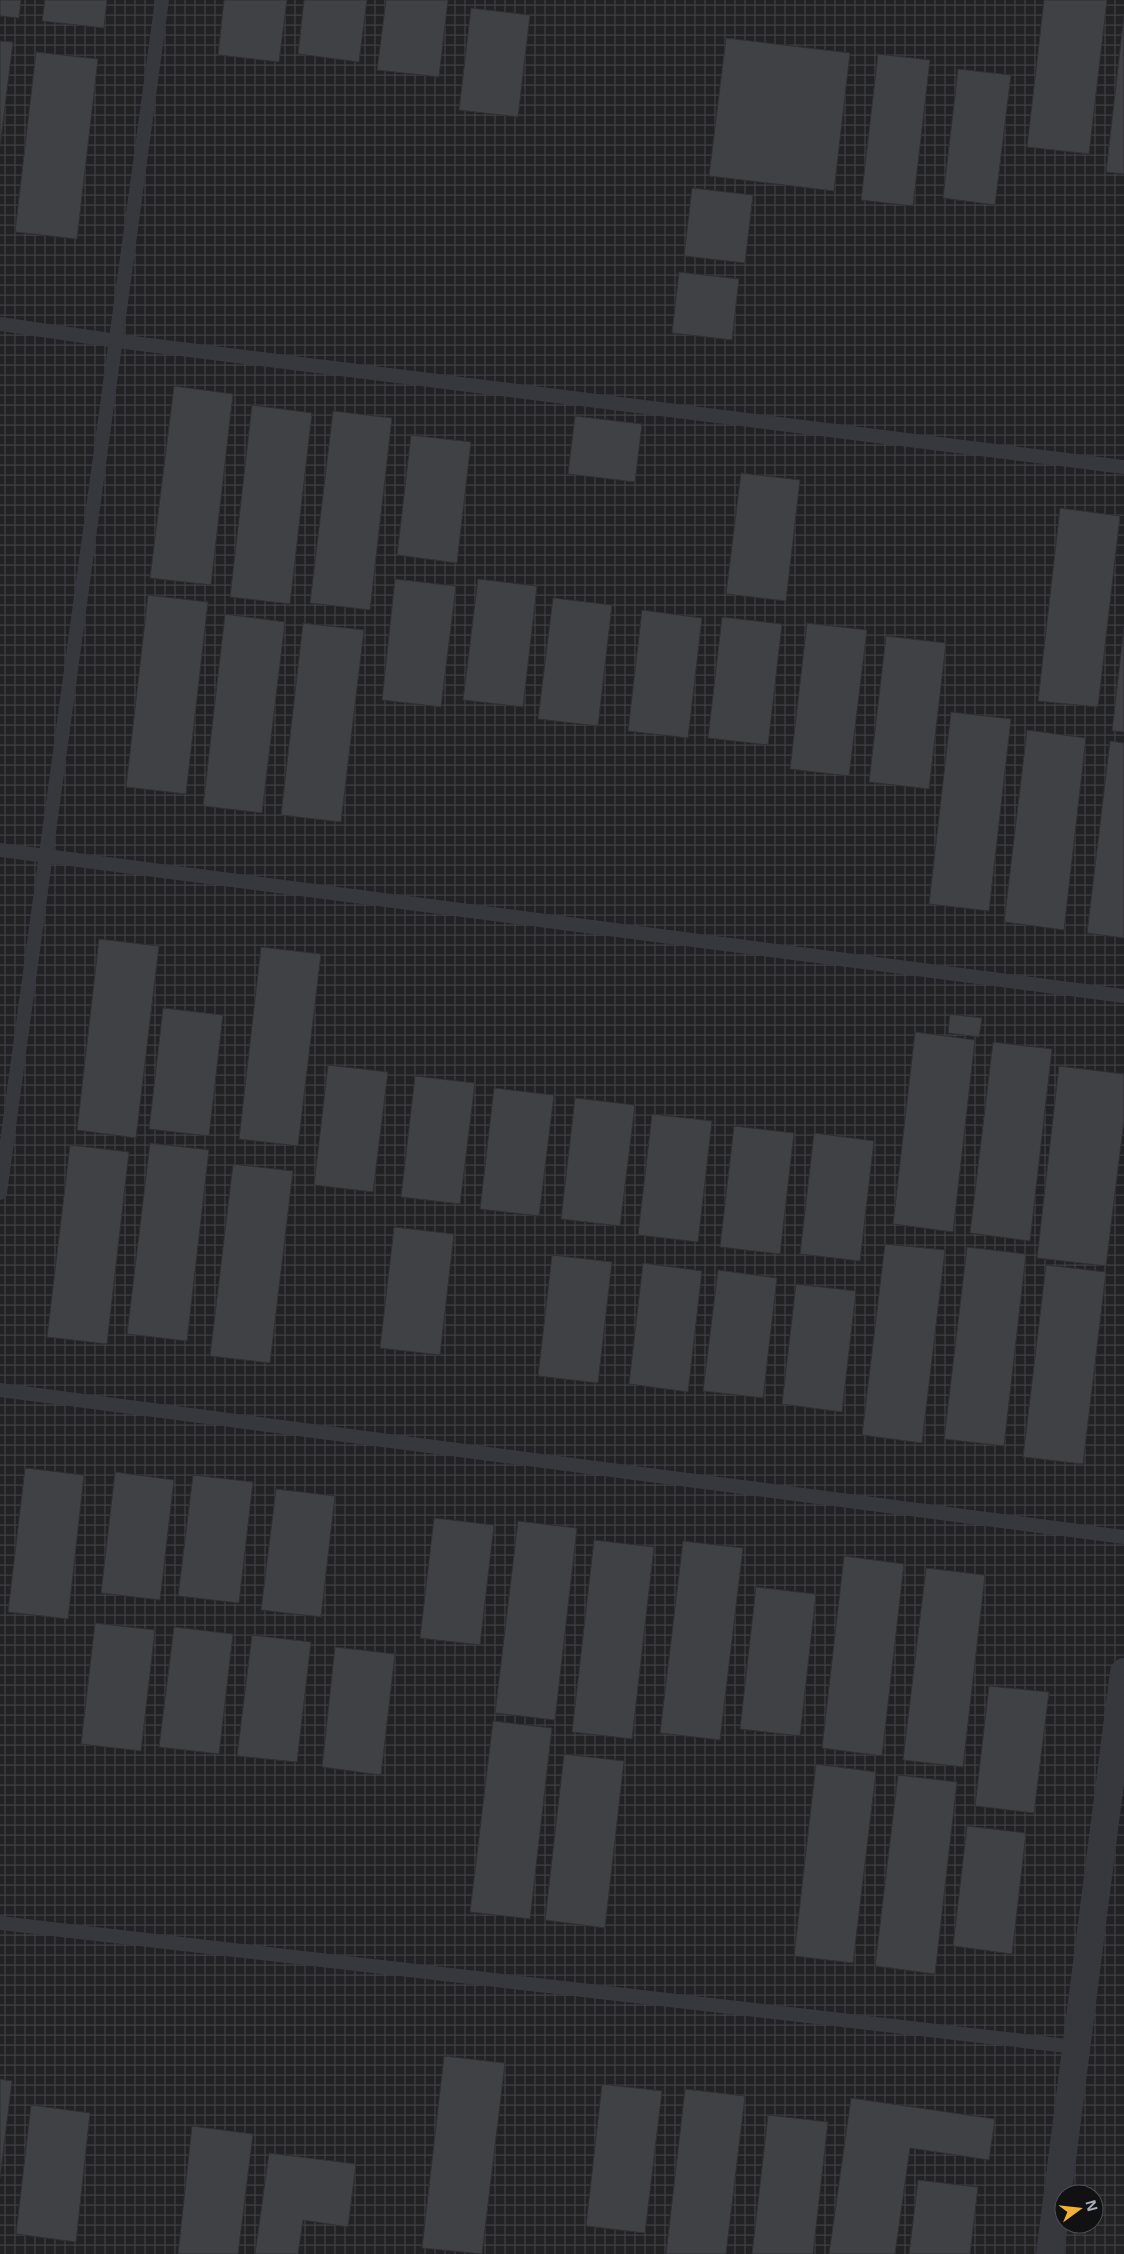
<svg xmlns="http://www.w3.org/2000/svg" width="1124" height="2254" font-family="'Open Sans',sans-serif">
	<defs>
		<pattern id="industrial-grid" width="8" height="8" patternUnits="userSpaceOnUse" patternTransform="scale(1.25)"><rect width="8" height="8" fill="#222225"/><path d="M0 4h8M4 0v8" fill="none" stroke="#3f3f43"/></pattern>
	</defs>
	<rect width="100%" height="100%" fill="#161618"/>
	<path fill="url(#industrial-grid)" fill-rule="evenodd" d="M0 0H1124V2254H0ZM1064 2194H1094V2224H1064Z"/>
	<path fill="#404145" stroke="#303034" d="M0 0H21L19 18 0 16Z
		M45 0H107L104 28 42 21Z
		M224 0H287L279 62 218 55Z
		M304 0H367L359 62 298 54Z
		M386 0H448L439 77 377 70Z
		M1044 0H1107L1089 154 1027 147Z
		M471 8 530 15 518 117 459 110Z
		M1124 15V174L1106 172Z
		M726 38 850 53 834 191 709 176Z
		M0 41 13 42 0 147Z
		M36 52 98 59 77 239 15 232Z
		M878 54 930 60 913 206 861 200Z
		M958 69 1011 75 995 205 943 198Z
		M692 188 753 195 745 263 684 256Z
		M679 272 739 279 732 340 672 333Z
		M174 386 233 394 211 585 150 578Z
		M252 405 312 413 290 604 230 597Z
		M333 411 392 418 370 610 310 603Z
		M575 416 642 424 635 482 568 474Z
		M411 435 471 442 457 563 397 555Z
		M741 473 800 480 786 601 726 594Z
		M1060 508 1120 516 1098 707 1038 701Z
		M395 579 456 586 441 707 382 700Z
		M478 579 537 586 523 707 463 700Z
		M148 595 208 602 186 794 126 787Z
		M553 598 612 605 598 726 538 719Z
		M642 610 702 618 688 738 628 731Z
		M225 614 285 622 262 813 203 806Z
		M722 617 782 624 768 745 708 738Z
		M303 623 364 630 341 822 281 815Z
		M807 623 867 630 849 776 790 769Z
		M1124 627V732L1112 731Z
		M886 636 946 643 929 789 869 782Z
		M951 712 1011 719 989 911 929 904Z
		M1027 730 1086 738 1064 930 1004 922Z
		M1110 741 1124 743V938L1087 933Z
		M99 939 159 946 136 1138 77 1130Z
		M261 947 321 954 298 1146 239 1139Z
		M163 1008 223 1015 209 1136 149 1129Z
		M950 1014 982 1018 979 1037 948 1033Z
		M915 1032 975 1040 953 1232 893 1224Z
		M993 1042 1052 1049 1030 1241 970 1233Z
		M328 1065 388 1072 373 1192 314 1185Z
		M1059 1066 1124 1074V1120L1106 1266 1037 1258Z
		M415 1076 475 1083 460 1204 401 1197Z
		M494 1088 554 1095 539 1216 480 1209Z
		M575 1098 635 1105 620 1226 561 1219Z
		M652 1114 712 1121 698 1242 638 1235Z
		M734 1126 794 1133 780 1254 720 1247Z
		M814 1133 874 1141 860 1261 800 1254Z
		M150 1143 209 1150 187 1341 127 1334Z
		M70 1145 129 1152 107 1344 47 1337Z
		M233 1164 293 1171 270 1363 210 1356Z
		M394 1227 454 1234 440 1355 380 1348Z
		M885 1244 945 1250 922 1443 862 1435Z
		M967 1247 1026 1254 1004 1446 944 1439Z
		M552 1255 612 1262 598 1383 538 1376Z
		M643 1263 702 1271 688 1392 629 1384Z
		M1046 1265 1106 1272 1083 1464 1023 1457Z
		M718 1270 777 1278 763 1398 703 1391Z
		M796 1284 856 1291 842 1412 782 1404Z
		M25 1468 84 1475 68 1619 8 1612Z
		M115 1472 174 1480 160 1600 101 1593Z
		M193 1475 253 1482 239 1603 178 1596Z
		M276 1489 335 1496 321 1617 261 1610Z
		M434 1518 494 1525 480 1645 420 1638Z
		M518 1521 577 1528 555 1720 495 1713Z
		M594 1540 654 1547 632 1739 572 1732Z
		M683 1541 743 1548 720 1740 660 1733Z
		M844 1556 904 1564 882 1756 822 1748Z
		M926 1568 985 1575 963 1767 903 1760Z
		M756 1587 816 1594 800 1736 740 1729Z
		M95 1623 155 1630 141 1751 81 1744Z
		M174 1627 233 1634 219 1754 159 1747Z
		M252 1635 311 1642 297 1762 237 1756Z
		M335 1647 395 1654 381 1775 322 1767Z
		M989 1686 1049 1692 1034 1813 975 1806Z
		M493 1721 552 1728 530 1919 470 1912Z
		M564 1754 624 1761 605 1928 545 1920Z
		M816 1764 876 1772 853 1963 794 1956Z
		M898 1775 957 1782 935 1974 875 1966Z
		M967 1826 1026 1833 1012 1954 953 1946Z
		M444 2056 505 2063 482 2254 422 2248Z
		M0 2079 12 2081 0 2178Z
		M602 2084 662 2091 645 2233 586 2226Z
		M685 2089 745 2096 726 2254H666Z
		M851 2098 995 2119 989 2160 910 2148 895 2254H829Z
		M31 2105 90 2113 76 2242 16 2234Z
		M768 2115 828 2122 813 2254H752Z
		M192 2126 253 2134 238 2254H178Z
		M269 2153 356 2164 348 2227 303 2220 298 2254H255Z
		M918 2180 978 2187 970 2254H909Z"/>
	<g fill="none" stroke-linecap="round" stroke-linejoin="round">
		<path stroke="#37383d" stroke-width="14" d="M0 324 117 341 1124 467
			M0 850 1124 996
			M0 1193 162 0
			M0 1390 1124 1537
			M0 1923 1076 2047"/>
		<path stroke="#37383d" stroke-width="28" d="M1050 2254 1124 1672"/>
	</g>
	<g transform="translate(1079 2209) rotate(75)"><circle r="24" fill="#111113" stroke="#4d4f55"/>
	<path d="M0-4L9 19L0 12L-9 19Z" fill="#f2b134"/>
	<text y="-8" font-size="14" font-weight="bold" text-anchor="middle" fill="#a8adb8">N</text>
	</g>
</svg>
